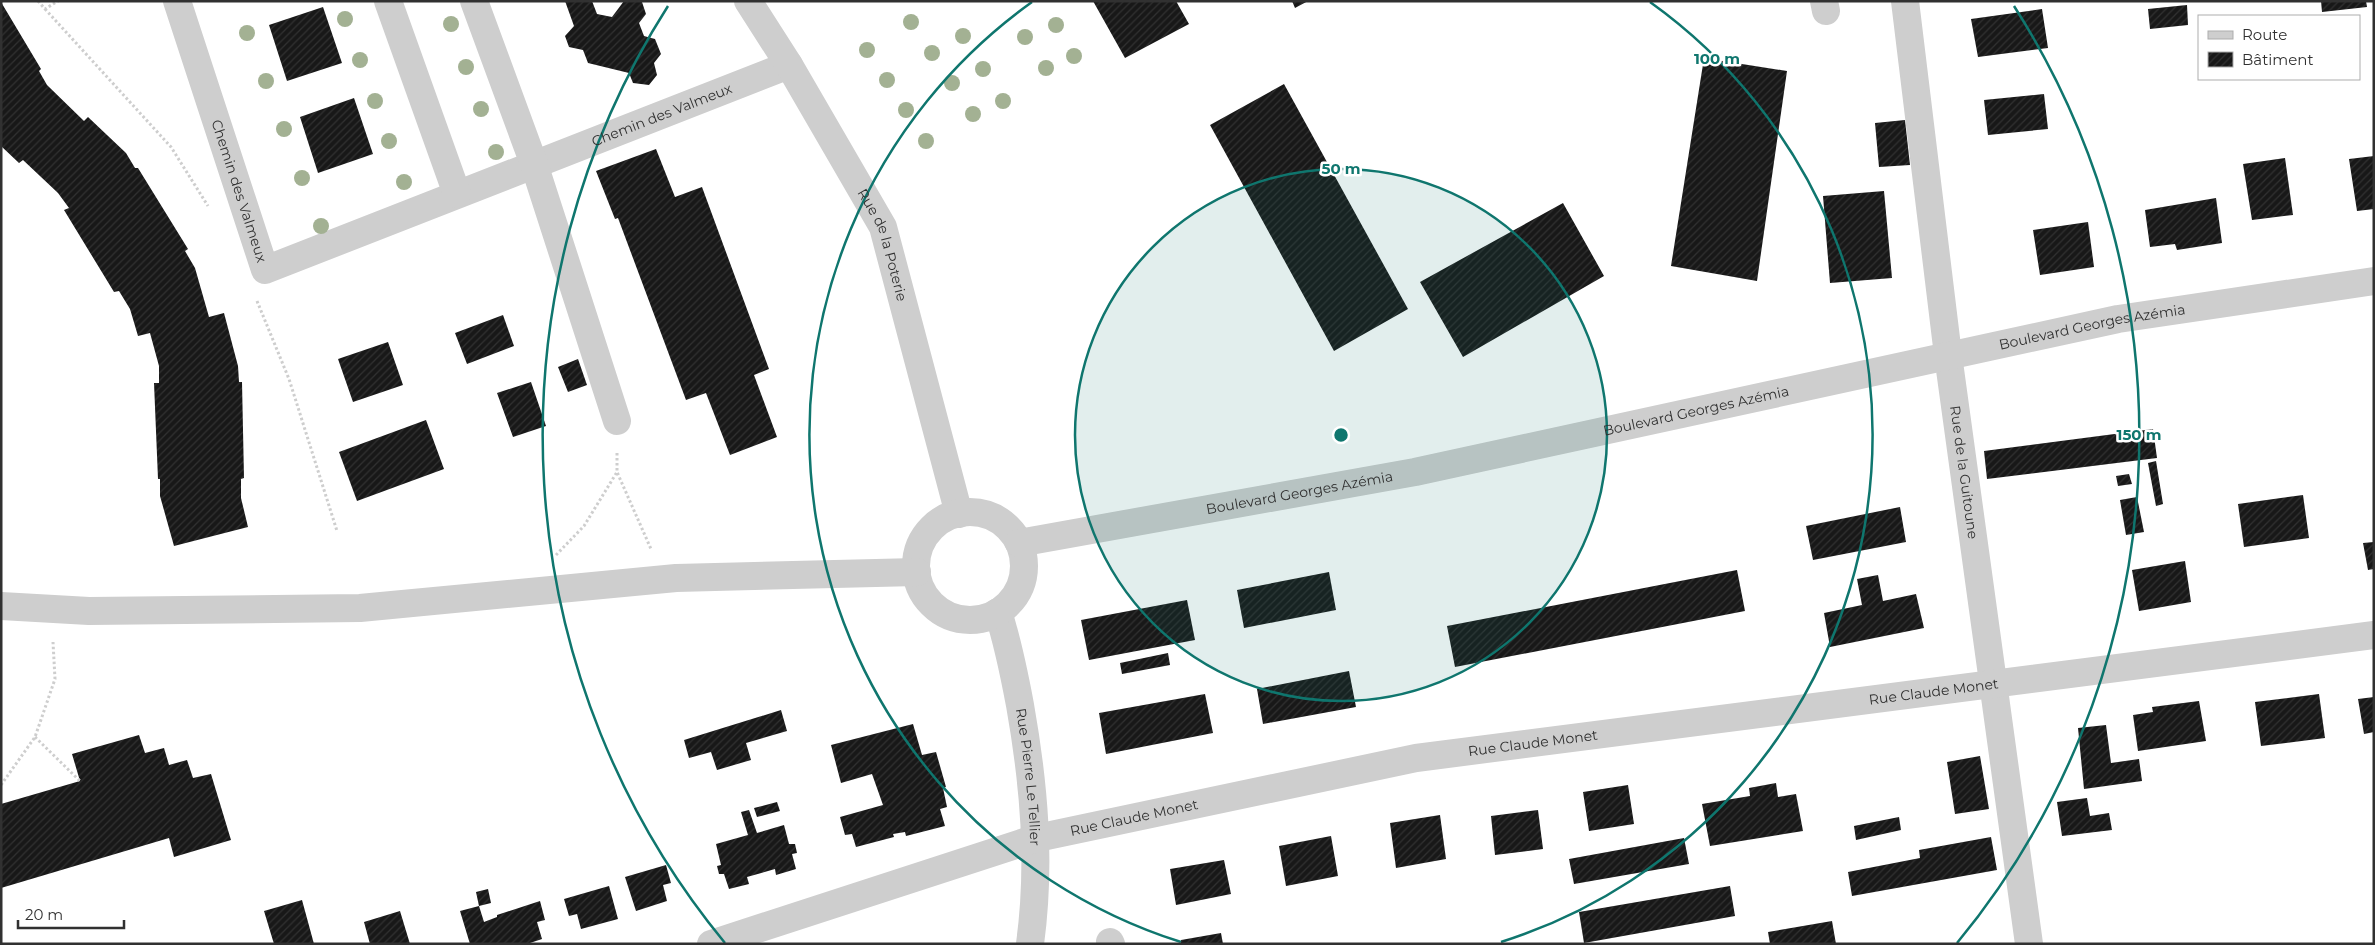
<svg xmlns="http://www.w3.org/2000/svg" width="2375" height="945" font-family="Montserrat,sans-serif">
	<defs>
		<pattern id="building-hatch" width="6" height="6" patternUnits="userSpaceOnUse" patternTransform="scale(1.25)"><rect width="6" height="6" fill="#181818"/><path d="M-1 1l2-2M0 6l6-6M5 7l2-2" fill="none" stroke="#313131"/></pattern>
	</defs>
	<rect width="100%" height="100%" fill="#fff"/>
	<path fill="url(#building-hatch)" d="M565 1H592L597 14 612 17 624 1 642 2 646 14 639 23 644 36 655 39 661 54 654 63 657 75 649 85 633 83 629 73 588 63 583 50 569 47 565 36 574 26Z
		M1093 1H1176L1189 24 1125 58Z
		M1292 1H1308L1295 8Z
		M2321 1H2366L2367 7 2322 12Z
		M1 2 41 69 39 71 47 85 84 121 88 117 126 153 135 168H138L188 249 185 251 195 268 209 317 224 313 238 366 239 382H242L244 478 241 479V498L248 527 174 546 160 496V479H158L154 383H159V366L150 333 138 336 130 309 119 291 114 292 64 210 69 208 58 193 23 160 19 163 1 146Z
		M2187 5 2188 25 2150 29 2148 9Z
		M323 7 342 63 287 81 269 25Z
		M2042 9 2048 48 1978 57 1971 19Z
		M1704 58 1787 71 1757 281 1671 266Z
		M1284 84 1408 309 1334 351 1210 125Z
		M2044 94 2048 129 1988 135 1984 100Z
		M354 98 373 154 318 173 300 117Z
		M1905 120 1910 165 1879 167 1875 123Z
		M656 149 675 197 702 187 769 369 754 375 777 437 730 455 706 393 686 400 618 218 615 219 596 171Z
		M2374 156V209L2357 211 2349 159Z
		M2285 158 2293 215 2252 220 2243 164Z
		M1884 191 1892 278 1830 283 1823 196Z
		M2216 198 2222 243 2177 250 2175 244 2150 247 2145 210Z
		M1563 203 1604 276 1463 357 1420 282Z
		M2088 222 2094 267 2040 275 2033 230Z
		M503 315 514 346 467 364 455 333Z
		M388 342 403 385 353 402 338 359Z
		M578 359 587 385 568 392 558 367Z
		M531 382 546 426 513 437 497 393Z
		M426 420 444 469 357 501 339 452Z
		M2153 429 2157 458 1987 479 1984 451Z
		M2156 461 2163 504 2156 506 2148 463Z
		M2129 474 2132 484 2118 486 2116 476Z
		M2303 495 2309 538 2244 547 2238 504Z
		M2137 497 2144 532 2126 535 2120 500Z
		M1900 507 1906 542 1813 560 1806 526Z
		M2374 542V569L2368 570 2363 543Z
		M2185 561 2191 602 2139 611 2132 570Z
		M1737 570 1745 611 1455 667 1447 626Z
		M1329 572 1336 610 1244 628 1237 590Z
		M1878 575 1883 601 1916 594 1924 628 1830 647 1824 613 1862 605 1857 579Z
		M1187 600 1195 640 1089 660 1081 620Z
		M1168 653 1170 665 1122 674 1120 663Z
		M1349 671 1356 707 1263 724 1257 689Z
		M1205 694 1213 733 1106 754 1099 713Z
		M2319 694 2325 738 2261 746 2255 702Z
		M2374 697V732L2364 734 2358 699Z
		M2199 701 2206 741 2138 751 2133 715 2153 712 2152 707Z
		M781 710 787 731 746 743 751 760 717 770 711 752 689 758 684 740Z
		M913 724 922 755 936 752 946 787 943 788 947 807 940 809 945 826 906 836 905 832 893 834 894 837 856 847 852 834 845 835 840 817 883 805 872 774 841 783 831 745Z
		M2106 725 2111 763 2139 759 2142 781 2084 789 2078 728Z
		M139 735 145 753 164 748 169 765 187 760 193 778 211 774 231 840 174 857 169 838 1 888V804L80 781 72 754Z
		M1980 756 1989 809 1955 814 1947 762Z
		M1776 783 1778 797 1796 794 1803 831 1710 846 1702 804 1750 796 1749 788Z
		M1628 785 1634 824 1589 831 1583 792Z
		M2087 798 2090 816 2109 813 2112 830 2062 836 2057 802Z
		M777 802 780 811 757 817 754 808Z
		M749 810 757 833 784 825 789 844H795L797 853 792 854 796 869 776 875 775 869 747 877 749 884 729 889 724 874H719L717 866 721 865 716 844 748 835 741 812Z
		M1538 810 1543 849 1495 855 1491 816Z
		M1440 815 1446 859 1396 868 1390 823Z
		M1899 817 1901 830 1856 840 1854 826Z
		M1331 836 1338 876 1286 886 1279 846Z
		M1991 837 1997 870 1852 896 1848 872 1920 858 1919 850Z
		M1684 838 1689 864 1574 884 1569 859Z
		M1224 860 1231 894 1176 905 1170 869Z
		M666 865 671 883 663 885 667 901 636 911 625 877Z
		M609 886 618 919 581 929 577 914 569 916 564 899Z
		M1730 886 1735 916 1584 943 1579 912Z
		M488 889 491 903 479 906 484 922 497 917V915L540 901 545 920 537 922 542 939 527 944H470L460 911 479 906 476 892Z
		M302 900 314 944H274L264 911Z
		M400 911 410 944H370L364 922Z
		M1832 921 1836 944H1770L1768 932Z
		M1221 933 1223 944H1181V940Z"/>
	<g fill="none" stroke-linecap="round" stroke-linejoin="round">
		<path stroke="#cecece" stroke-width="3" stroke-dasharray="2.5 2.5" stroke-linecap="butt" d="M38 1 45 9 58 1
			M45 9 171 147 208 206
			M257 301 289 379 337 531
			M617 453V472L651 549
			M556 555 584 526 617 472
			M35 737 80 781
			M1 785 35 737 55 679 53 642"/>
		<g stroke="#cecece" stroke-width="28">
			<path id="s1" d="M177 1 265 270 789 65"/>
			<path d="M388 1 457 194"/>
			<path d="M474 1 534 164 617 421"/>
			<path id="s2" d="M748 1 789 65 883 227 959 514"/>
			<path d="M1824 1 1826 11"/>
			<path id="s3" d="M1905 1 1948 355 2029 944"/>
			<path id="s4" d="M998 612C1008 643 1014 673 1020 705 1034 784 1041 863 1030 944"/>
			<path d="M1110 942 1111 944"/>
			<path id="s5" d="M711 944 1037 838 1416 758 2374 635"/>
		</g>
		<g stroke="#cecece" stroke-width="28">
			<circle cx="970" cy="566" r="54"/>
			<path id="s6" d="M1019 543 1415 472 2118 319 2374 281"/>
			<path d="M1 606 89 611 360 608 676 578 917 572"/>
		</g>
	</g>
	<g fill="#a3b193">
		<circle cx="345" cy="19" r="8"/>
		<circle cx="911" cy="22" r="8"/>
		<circle cx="451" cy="24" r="8"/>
		<circle cx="1056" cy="25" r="8"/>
		<circle cx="247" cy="33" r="8"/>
		<circle cx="963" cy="36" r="8"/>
		<circle cx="1025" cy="37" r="8"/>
		<circle cx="867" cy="50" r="8"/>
		<circle cx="932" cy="53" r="8"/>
		<circle cx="1074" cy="56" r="8"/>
		<circle cx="360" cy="60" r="8"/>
		<circle cx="466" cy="67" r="8"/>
		<circle cx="1046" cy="68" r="8"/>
		<circle cx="983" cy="69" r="8"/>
		<circle cx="887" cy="80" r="8"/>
		<circle cx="266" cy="81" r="8"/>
		<circle cx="952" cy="83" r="8"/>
		<circle cx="375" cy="101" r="8"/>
		<circle cx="1003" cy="101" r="8"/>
		<circle cx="481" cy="109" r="8"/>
		<circle cx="906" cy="110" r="8"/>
		<circle cx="973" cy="114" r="8"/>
		<circle cx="284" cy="129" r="8"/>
		<circle cx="389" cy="141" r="8"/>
		<circle cx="926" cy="141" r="8"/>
		<circle cx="496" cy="152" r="8"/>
		<circle cx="302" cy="178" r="8"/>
		<circle cx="404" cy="182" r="8"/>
		<circle cx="321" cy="226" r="8"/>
	</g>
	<circle cx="1341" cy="435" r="266" fill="#0f766e" fill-opacity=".12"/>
	<g fill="none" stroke="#0f766e" stroke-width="2.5">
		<circle cx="1341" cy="435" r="266"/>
		<path d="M1181 942A532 532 0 0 1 1032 2M1650 2A532 532 0 0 1 1501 942"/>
		<path d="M725 943A798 798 0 0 1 668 6M2014 6A798 798 0 0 1 1957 943"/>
	</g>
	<g text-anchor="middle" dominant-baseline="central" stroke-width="5" stroke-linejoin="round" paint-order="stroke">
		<g font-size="14" fill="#313131" stroke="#fff">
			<text stroke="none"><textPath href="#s1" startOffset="709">Chemin des Valmeux</textPath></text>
			<text stroke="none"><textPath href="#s1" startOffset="200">Chemin des Valmeux</textPath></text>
			<text stroke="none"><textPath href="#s2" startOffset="280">Rue de la Poterie</textPath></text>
			<text stroke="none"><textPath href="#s6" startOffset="1095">Boulevard Georges Azémia</textPath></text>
			<text stroke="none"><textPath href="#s6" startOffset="690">Boulevard Georges Azémia</textPath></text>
			<text stroke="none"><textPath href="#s3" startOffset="475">Rue de la Guitoune</textPath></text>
			<text stroke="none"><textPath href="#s6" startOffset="285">Boulevard Georges Azémia</textPath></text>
			<text stroke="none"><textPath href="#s5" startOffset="1252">Rue Claude Monet</textPath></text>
			<text stroke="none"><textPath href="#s5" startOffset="848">Rue Claude Monet</textPath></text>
			<text stroke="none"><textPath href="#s4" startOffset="168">Rue Pierre Le Tellier</textPath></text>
			<text stroke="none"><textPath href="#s5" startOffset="442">Rue Claude Monet</textPath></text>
		</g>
	</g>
	<circle cx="1341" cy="435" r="8" fill="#0f766e" stroke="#fff" stroke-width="2.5"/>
	<g font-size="15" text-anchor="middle" font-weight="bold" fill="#0f766e" stroke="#fff" stroke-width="5" stroke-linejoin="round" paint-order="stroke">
		<text x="1717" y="64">100 m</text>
		<text x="1341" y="174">50 m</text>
		<text x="2139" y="440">150 m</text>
	</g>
	<rect width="2375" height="945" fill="none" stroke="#313131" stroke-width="5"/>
	<rect x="2198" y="15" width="162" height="65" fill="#ffffff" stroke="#adadad"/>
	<rect x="2208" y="31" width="25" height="8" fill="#cecece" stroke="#adadad"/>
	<text x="2242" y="40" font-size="15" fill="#313131">Route</text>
	<rect x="2208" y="52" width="25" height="15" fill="url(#building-hatch)" stroke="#adadad"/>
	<text x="2242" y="65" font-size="15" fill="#313131">Bâtiment</text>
	<path d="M18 920v8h106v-8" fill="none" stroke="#313131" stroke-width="2.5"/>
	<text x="25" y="920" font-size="15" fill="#313131" stroke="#ffffff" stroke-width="4" paint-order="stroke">20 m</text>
</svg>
